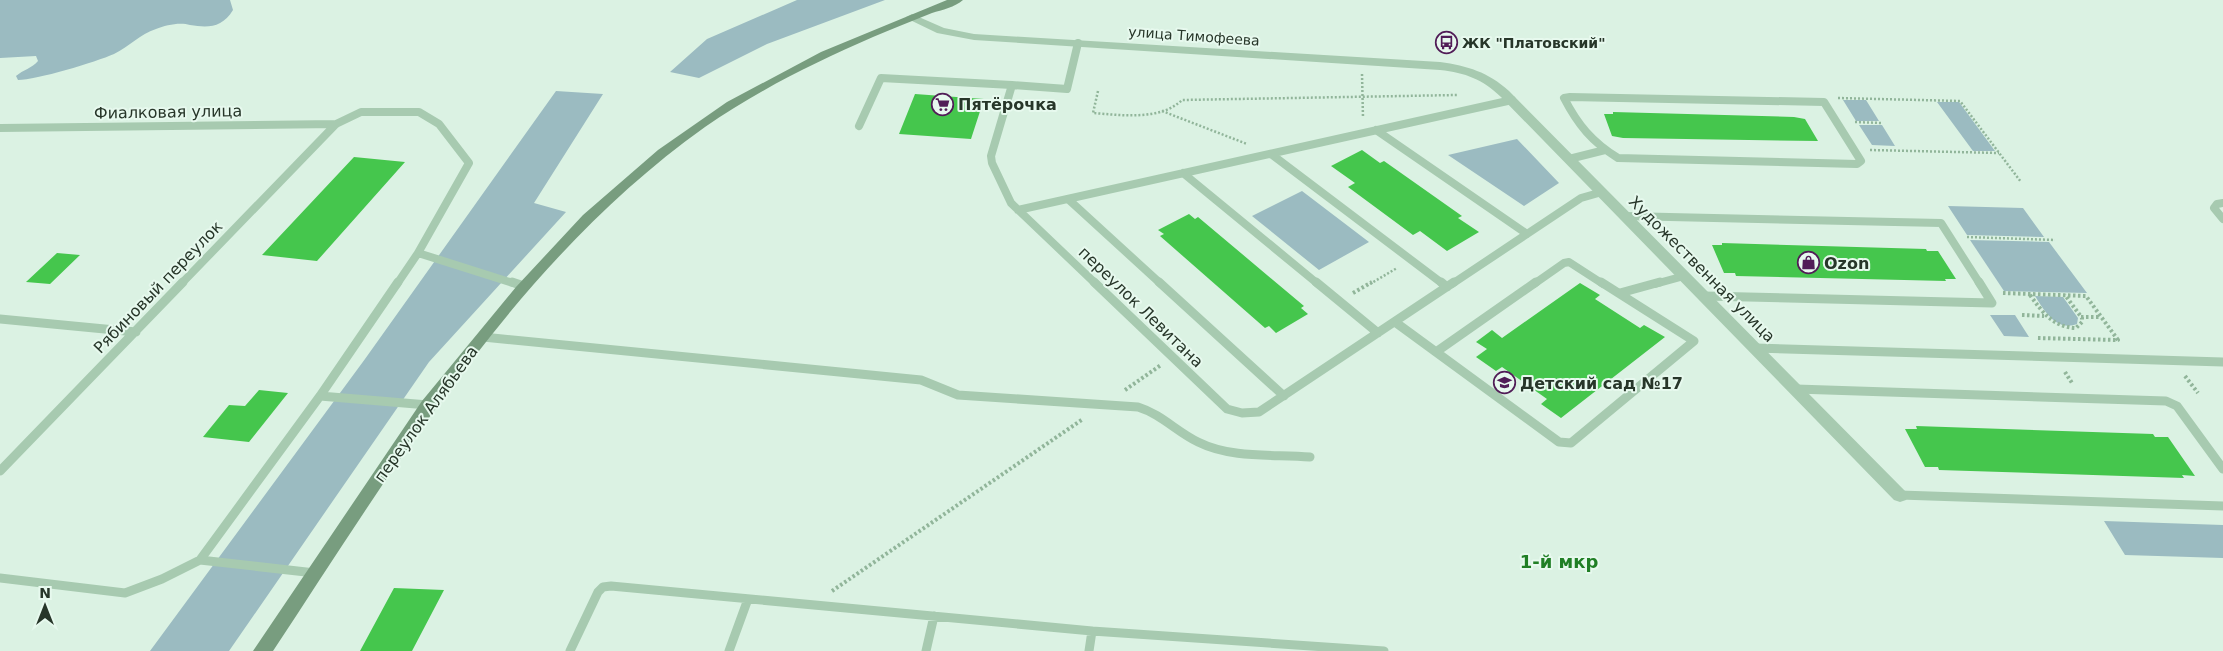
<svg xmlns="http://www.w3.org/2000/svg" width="2223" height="651" font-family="'DejaVu Sans',sans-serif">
	<rect width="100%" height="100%" fill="#dbf2e3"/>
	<path fill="#9bbbc1" d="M0 0H230L233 10C222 28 208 28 190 25 180 22 166 25 156 29 140 34 129 47 114 54 96 62 36 80 18 80L16 76C23 70 32 68 38 61L36 56 0 58Z
		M797 0H885L767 44 699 78 670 72 707 39Z
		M556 91 603 94 534 203 566 212 429 362 229 651H150L365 359Z
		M1843 100H1866L1879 121H1856Z
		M1937 102H1959L1995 151H1973Z
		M1859 125H1882L1895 146 1872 145Z
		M1517 139 1559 183 1524 206 1448 155Z
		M1302 191 1369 242 1319 270 1252 216Z
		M1948 206 2023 208 2044 237 1967 235Z
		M1970 240 2049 242 2087 293 2004 291Z
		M2035 296 2063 297 2078 318 2077 324C2056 332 2044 310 2035 296Z
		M1990 315H2015L2029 337 2004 336Z
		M2104 521 2223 525V558L2125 555Z"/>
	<path fill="#45c64d" d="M915 94 984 99 971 139 899 134Z
		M1613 112 1794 117 1805 119 1818 141 1623 138 1612 136 1604 114H1613Z
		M1362 150 1380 163 1384 161 1462 216 1458 218 1479 232 1447 251 1420 231 1413 235 1348 187 1355 183 1331 166Z
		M354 157 405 162 317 261 262 255Z
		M1189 214 1195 219 1198 217 1304 306 1301 308 1308 314 1276 333 1269 326 1265 328 1160 236 1164 234 1158 230Z
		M1722 243 1926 249 1927 251H1938L1956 279H1945L1946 281 1736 276 1735 273H1724L1712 245H1722Z
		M57 253 80 255 50 284 26 282Z
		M1580 283 1600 295 1595 299 1640 328 1644 325 1665 337 1561 418 1541 404 1547 399 1502 367 1496 371 1476 357 1487 349 1476 342 1492 330 1502 338Z
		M259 390 288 393 249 442 203 437 229 405 245 406Z
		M1916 426 2153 434 2155 437H2168L2195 476 2182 475 2184 478 1939 470 1938 467H1925L1905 429H1917Z
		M394 588 444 590 412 651H360Z"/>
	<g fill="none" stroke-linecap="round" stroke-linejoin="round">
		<path stroke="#91b59a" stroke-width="2.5" stroke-dasharray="2 2" stroke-linecap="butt" d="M1362 74 1363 118
			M1098 91 1093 113C1121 115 1160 121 1182 100L1457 95
			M1838 98 1960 101 2021 182
			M1162 111 1247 144
			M1855 122 1881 123
			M1870 150 1999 153
			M1967 237 2055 240
			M1370 284 1397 268"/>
		<path stroke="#91b59a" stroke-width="4" stroke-dasharray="2.5 2.5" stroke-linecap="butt" d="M1353 293 1372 282
			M2003 293 2086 296 2118 340 2037 338
			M2030 295C2043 313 2053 327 2076 328L2082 322V318L2065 295
			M2022 315 2044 316
			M2081 317H2101
			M2065 372 2072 383
			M2185 376 2198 393
			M1125 390 1161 365
			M832 591 1083 419"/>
		<path stroke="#a7cab0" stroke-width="8" d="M1078 43 1067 89 1012 85 991 156 992 163 1011 203 1096 284
			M1570 97 1824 102 1861 161 1857 164 1618 158C1592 142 1578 125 1564 98Z
			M859 126 881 78 1012 85
			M0 128 336 124
			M1376 130 1527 234
			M1271 154 1443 284
			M1569 159 1605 150
			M1183 173 1318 284
			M1068 199 1161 284
			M2223 203 2217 204 2214 208 2223 219
			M1018 210 1512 100
			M1625 216 1941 223 1980 284
			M418 253 516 284
			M181 284 336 124 361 112H419L439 124 469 163 418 253 397 284
			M1452 284 1581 198 1602 192
			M1534 284 1564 263 1569 262 1603 284
			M1655 284 1684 276"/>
		<path stroke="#a7cab0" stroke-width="9" d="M512 282 524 286
			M1094 282 1227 409 1242 413 1259 412 1454 282
			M1159 282 1284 396
			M1316 282 1378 333
			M1441 282 1447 287
			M1620 293 1660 282
			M1704 296 1992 303 1979 282
			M0 319 136 332
			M1395 322 1436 352
			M483 337 921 380 958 395 1138 407C1161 414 1177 432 1198 442 1232 459 1274 454 1310 457
			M1755 348 2223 362
			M1436 352 1559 442 1571 443 1694 341 1601 282
			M1436 352 1536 282
			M1796 389 2166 401 2177 406 2223 469
			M320 396 428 405
			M0 471 183 282
			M1900 495 2223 506
			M200 560 320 396 398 282
			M0 578 125 593 162 579 200 560 315 573
			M570 651 598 592 603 587 611 586 1092 631 1384 651
			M729 651 748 599
			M926 651 934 616
			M1089 651 1092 631"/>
		<path fill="#a7cab0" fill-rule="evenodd" d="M912 14 944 28 974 34 1440 62C1468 66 1488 72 1509 91L1909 495 1906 500 1900 502 1894 500 1501 97C1482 79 1466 73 1440 70L974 40 937 33 908 19 906 17Z"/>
		<path fill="#789d7f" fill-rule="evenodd" d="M947 0H963C955 7 942 10 932 13 912 21 892 29 873 37 815 62 757 91 705 127 517 261 398 462 273 651H253L422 401 516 287 583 215 658 150 727 102 821 52Z"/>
	</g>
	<defs>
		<symbol id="bus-ring" viewBox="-11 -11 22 22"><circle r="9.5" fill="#e7f9ee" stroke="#511d57" stroke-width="1.5"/><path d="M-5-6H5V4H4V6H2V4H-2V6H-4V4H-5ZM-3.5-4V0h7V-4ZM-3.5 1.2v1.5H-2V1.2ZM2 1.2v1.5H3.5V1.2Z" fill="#511d57"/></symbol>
		<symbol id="supermarket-ring" viewBox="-11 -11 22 22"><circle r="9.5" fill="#e7f9ee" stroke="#511d57" stroke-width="1.5"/><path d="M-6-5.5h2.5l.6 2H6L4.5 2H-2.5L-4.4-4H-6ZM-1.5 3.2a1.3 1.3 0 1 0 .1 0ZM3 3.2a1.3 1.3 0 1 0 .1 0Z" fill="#511d57"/></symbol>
		<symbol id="shop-ring" viewBox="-11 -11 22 22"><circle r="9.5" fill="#e7f9ee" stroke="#511d57" stroke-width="1.5"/><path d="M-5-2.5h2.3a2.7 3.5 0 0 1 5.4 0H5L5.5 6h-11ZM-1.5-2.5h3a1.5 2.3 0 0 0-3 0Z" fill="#511d57"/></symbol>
		<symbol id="school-ring" viewBox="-11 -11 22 22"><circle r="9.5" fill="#e7f9ee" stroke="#511d57" stroke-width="1.5"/><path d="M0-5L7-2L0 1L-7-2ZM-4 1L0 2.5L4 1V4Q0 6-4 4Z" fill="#511d57"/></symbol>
	</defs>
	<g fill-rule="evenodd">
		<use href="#bus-ring" x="1434" y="30" width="25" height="25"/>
		<use href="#supermarket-ring" x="930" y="92" width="25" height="25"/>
		<use href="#shop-ring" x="1796" y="250" width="25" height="25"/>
		<use href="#school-ring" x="1492" y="370" width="25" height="25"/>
	</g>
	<g text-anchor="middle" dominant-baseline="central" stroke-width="4" stroke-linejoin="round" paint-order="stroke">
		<g font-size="14" fill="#273629" stroke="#e7f9ee">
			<text transform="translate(1194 36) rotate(4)">улица Тимофеева</text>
		</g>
		<g font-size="14" font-weight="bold" fill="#273629" stroke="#e7f9ee" text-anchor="start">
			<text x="1462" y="43">ЖК "Платовский"</text>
		</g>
		<g font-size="16" font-weight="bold" fill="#273629" stroke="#e7f9ee" text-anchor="start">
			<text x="958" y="104">Пятёрочка</text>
			<text x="1824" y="263">Ozon</text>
			<text x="1520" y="383">Детский сад №17</text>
		</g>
		<g font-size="16" fill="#273629" stroke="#e7f9ee">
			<text transform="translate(168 112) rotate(-1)">Фиалковая улица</text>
			<text transform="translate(1702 269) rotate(45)">Художественная улица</text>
			<text transform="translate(158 287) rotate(-46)">Рябиновый переулок</text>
			<text transform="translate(1141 307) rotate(44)">переулок Левитана</text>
			<text transform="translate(426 414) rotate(-54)">переулок Алябьева</text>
		</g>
		<g font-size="18" font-weight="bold" fill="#207f25" stroke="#e7f9ee">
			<text x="1559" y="561">1-й мкр</text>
		</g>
	</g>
	<g transform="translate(45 606)" stroke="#e7f9ee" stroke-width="4" paint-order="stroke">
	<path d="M0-4L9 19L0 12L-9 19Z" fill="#273629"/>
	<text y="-8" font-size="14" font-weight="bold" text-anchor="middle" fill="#273629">N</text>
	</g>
</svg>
